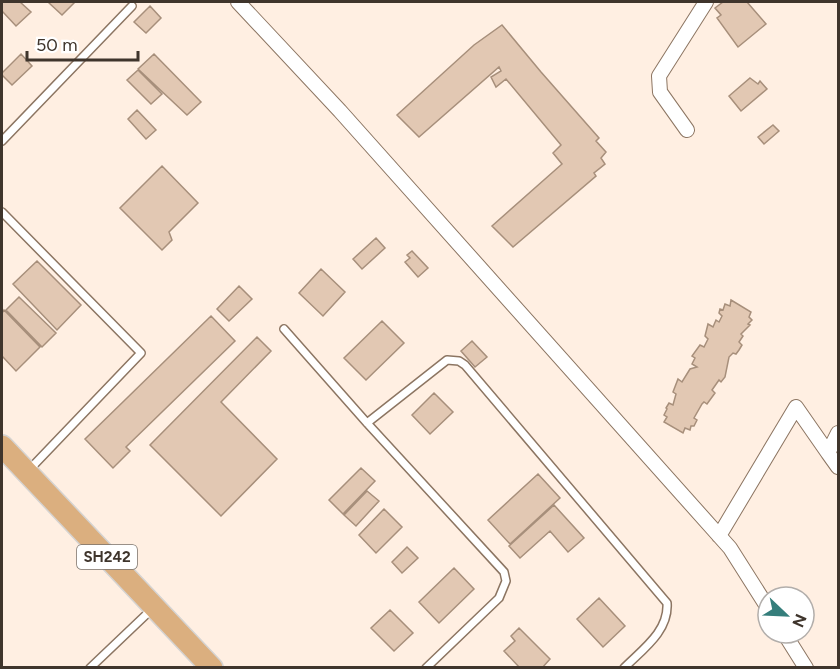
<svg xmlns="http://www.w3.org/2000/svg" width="840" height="669" font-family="Figtree,sans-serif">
	<rect width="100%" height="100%" fill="#ffefe2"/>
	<path fill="#e2c8b3" stroke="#a78f7b" stroke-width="1.5" d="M2 2H20L31 12 16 26 2 11Z
		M48 2H75L62 15Z
		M723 2H747L766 24 738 47 717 18 721 15 715 8Z
		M150 6 161 18 146 33 134 22Z
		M502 25 541 72 599 138 596 141 606 152 601 158 605 164 594 173 596 176 513 247 492 226 562 164 553 153 561 145 506 79 496 87 491 77 501 71 499 67 419 137 397 115 474 45Z
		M21 54 32 66 12 85 2 75V73Z
		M154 54 201 102 187 115 138 69Z
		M138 70 162 94 151 104 127 80Z
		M750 78 758 84 760 81 767 89 741 111 729 96Z
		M137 110 156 130 146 139 128 119Z
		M773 125 779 131 764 144 758 137Z
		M162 166 198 203 169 232 172 240 162 250 120 208Z
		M376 238 385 248 362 269 353 259Z
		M412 251 428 268 418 277 405 262 410 258 407 255Z
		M37 261 81 305 57 330 13 284Z
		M321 269 345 292 323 316 299 293Z
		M239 286 252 299 229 321 217 309Z
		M19 297 56 333 42 347 6 310Z
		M731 300 751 312 749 317 752 320 748 324 750 325 741 334 743 336 739 342 742 345 739 350 736 354 733 353 729 357 725 377 721 382 719 380 712 390 715 393 707 404 704 402 702 404 694 418 697 420 694 426H691L690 430 685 428 683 433 664 422 667 417 664 415 667 409 666 408 669 403 673 405 676 394 673 392 678 379 682 382 690 369 697 367 692 364 695 358 692 356 700 345 704 347 708 339 705 336 708 324 713 327 716 320 719 322 722 316 719 313 720 309 723 310 725 304 730 306Z
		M4 310 40 347 16 371 2 356V313Z
		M211 316 235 341 126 447 130 451 113 468 85 439Z
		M382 321 404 343 366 380 344 358Z
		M257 337 271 351 221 402 277 459 221 516 150 445Z
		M472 341 487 357 475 367 461 351Z
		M434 393 453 412 430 434 412 415Z
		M361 468 375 481 343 514 329 500Z
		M538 474 560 498 510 544 488 520Z
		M367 491 379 501 356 526 344 515Z
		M554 505 584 538 568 552 550 531 520 558 509 546Z
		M384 509 402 527 376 553 359 535Z
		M407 547 418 558 402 573 392 562Z
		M454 568 474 589 439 623 419 602Z
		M599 598 625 626 603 647 577 619Z
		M390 610 413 633 394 651 371 628Z
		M519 628 550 659 542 668H520L504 651 515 641 511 636Z"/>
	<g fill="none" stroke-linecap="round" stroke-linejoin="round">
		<defs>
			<path id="service" d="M2 141 132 6
				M2 212 141 353 29 470
				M284 329 367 423 504 572 506 581 499 598 426 668
				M367 423 447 360 459 361 465 365 667 603C669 631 643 649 624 668
				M90 668 152 609"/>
			<path id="minor" d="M238 2 340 111 730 548 768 608
				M687 130 660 92 659 76 706 2
				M828 453 838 467
				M719 536 796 407 828 453 838 433
				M784 633 806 668"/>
			<path id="primary" d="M2 446 212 668"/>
		</defs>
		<use href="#service" stroke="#8c7562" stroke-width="10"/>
		<use href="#minor" stroke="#8c7562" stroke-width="16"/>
		<use href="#primary" stroke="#d5d3d1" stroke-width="24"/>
		<use href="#service" stroke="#fff" stroke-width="7"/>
		<use href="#minor" stroke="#fff" stroke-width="14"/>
		<use href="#primary" stroke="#dbaf7f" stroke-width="21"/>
	</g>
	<g text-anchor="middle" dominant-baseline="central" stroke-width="4.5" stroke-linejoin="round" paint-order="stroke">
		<rect fill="#fff" stroke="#79726b" stroke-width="1.5" x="77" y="545" width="60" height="24" rx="4.5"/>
		<g font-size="15" font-weight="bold" fill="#3f352c">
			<text x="107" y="557">SH242</text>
		</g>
	</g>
	<rect width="840" height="669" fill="none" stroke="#3f352c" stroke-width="6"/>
	<g transform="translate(786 615) rotate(113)"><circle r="28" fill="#ffffff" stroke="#b2aeab" stroke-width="1.5"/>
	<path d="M0-4.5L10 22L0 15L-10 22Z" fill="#357e7b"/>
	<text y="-9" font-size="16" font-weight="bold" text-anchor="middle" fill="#3f352c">N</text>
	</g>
	<path d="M27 51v9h111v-9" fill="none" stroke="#3f352c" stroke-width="3"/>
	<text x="36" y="51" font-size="18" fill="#3f352c" stroke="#ffffff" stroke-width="4.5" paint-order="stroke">50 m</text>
</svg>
